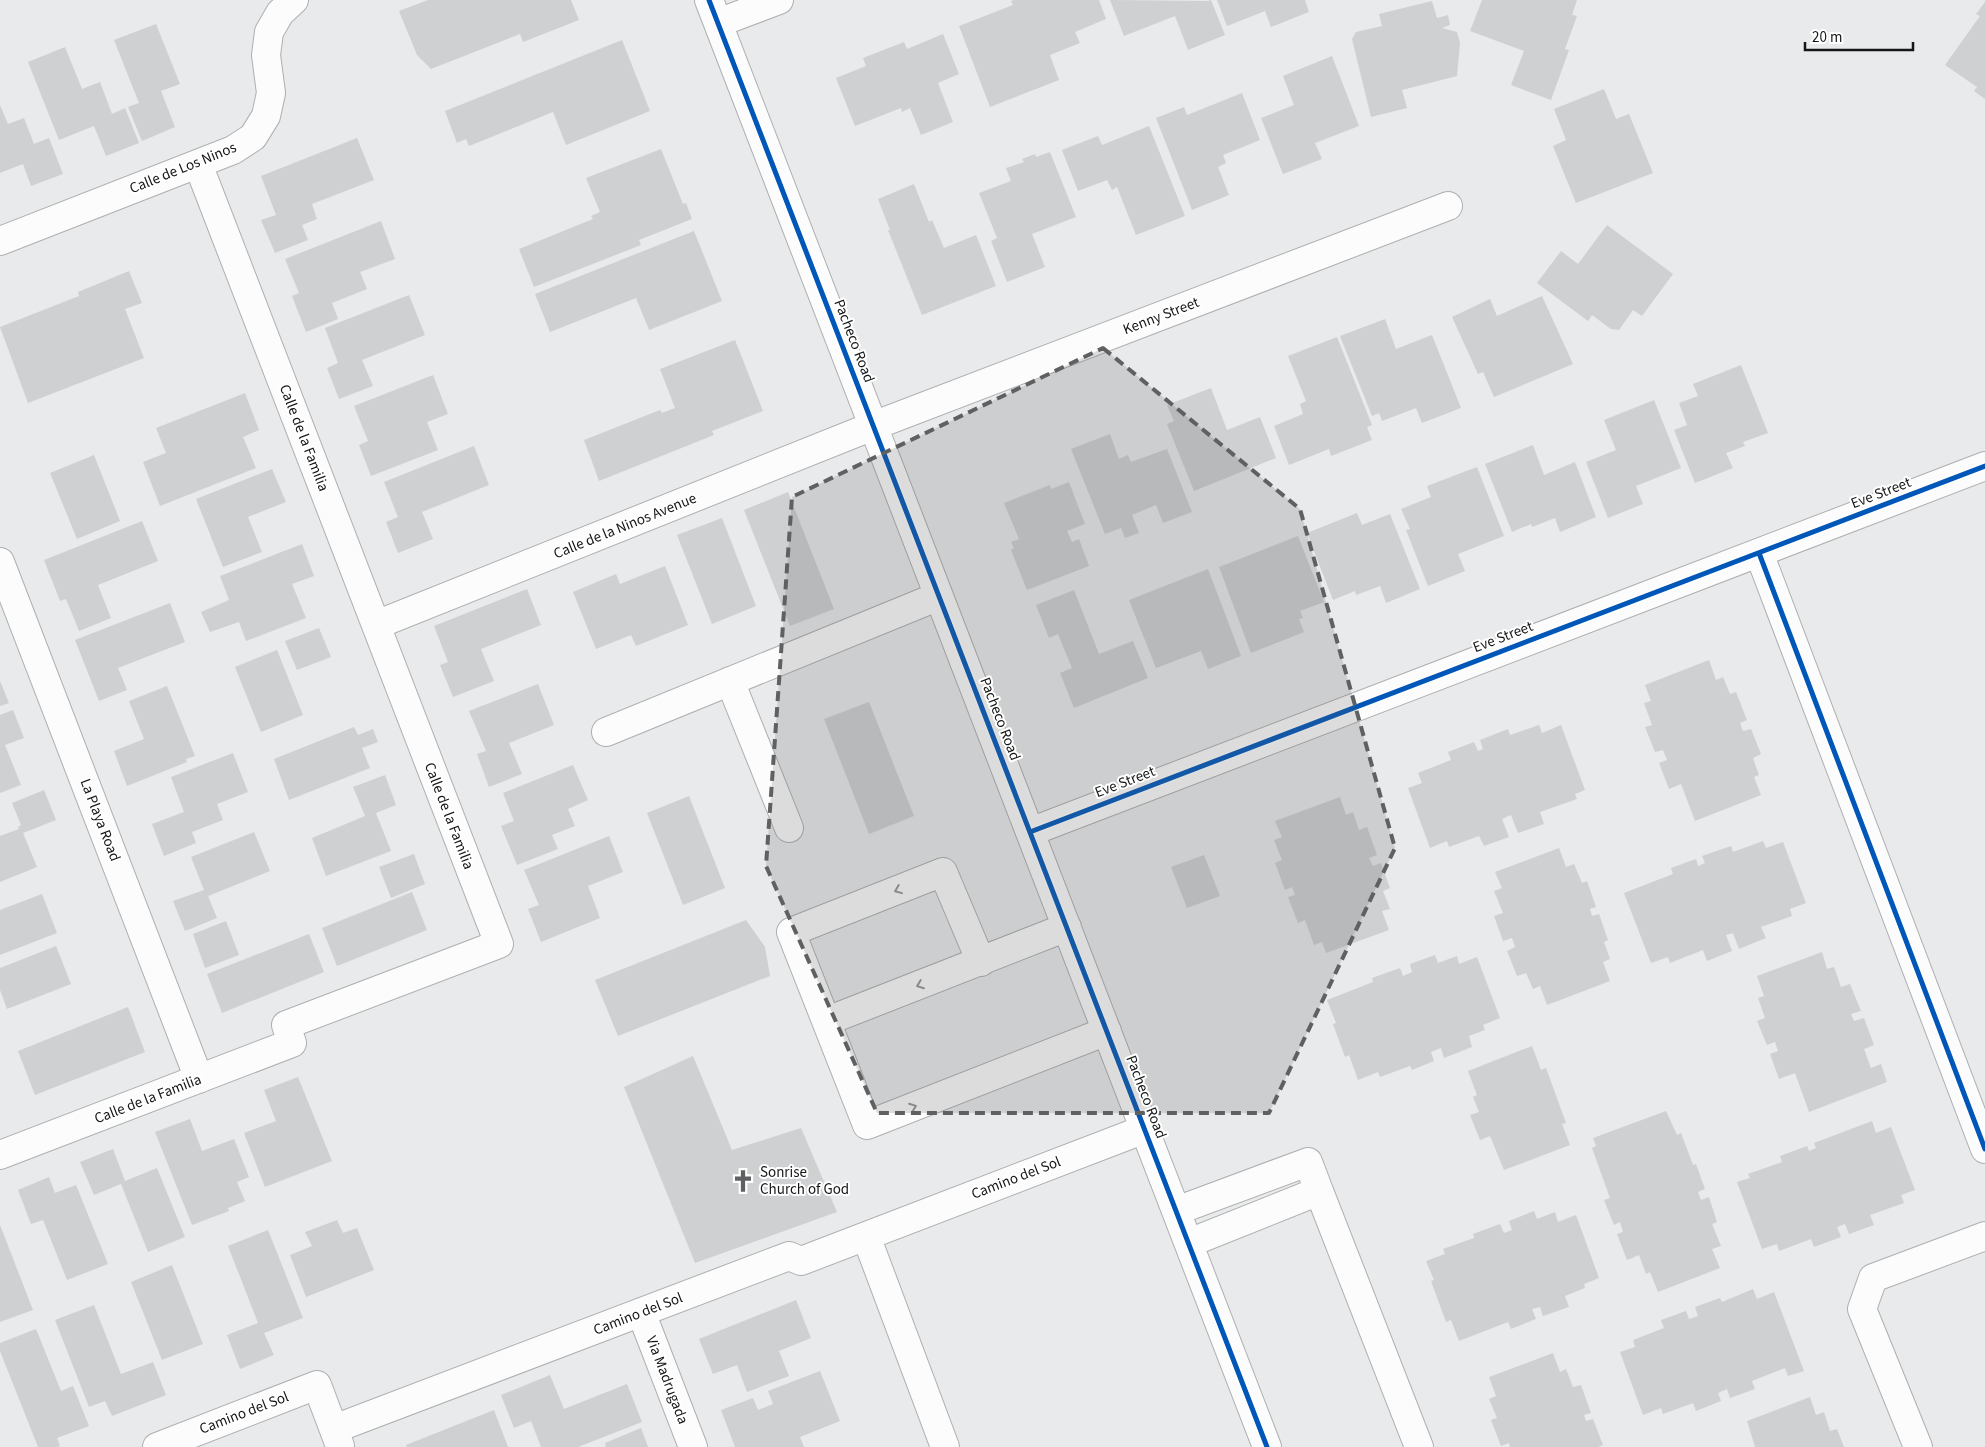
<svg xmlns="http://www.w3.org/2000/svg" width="1985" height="1447" font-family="'Source Sans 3',sans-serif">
	<rect width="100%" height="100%" fill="#e8eaeb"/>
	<path fill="#cfd0d1" d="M428 0H571L579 20 523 42 520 34 431 69 417 55 399 11Z
		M1014 0H1099L1106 19 1075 32 1080 43 1050 55 1059 80 990 107 959 26 1013 5 1011 1Z
		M1110 0 1207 1 1211 0 1225 35 1188 50 1175 16 1124 36Z
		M1217 0H1305L1309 12 1271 27 1265 11 1227 26Z
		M1482 0H1577L1572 15 1577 16 1565 49 1569 50 1551 100 1511 85 1524 51 1470 31Z
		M1432 1 1437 18 1448 15 1450 25 1442 28 1457 32 1460 43 1457 76 1402 90 1407 108 1371 117 1352 39 1356 32 1382 26 1379 14Z
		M1985 2V99L1974 91 1977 87 1945 65 1980 16 1976 14Z
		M156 24 180 84 161 91 175 127 142 141 128 107 139 103 114 40Z
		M943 34 959 74 938 83 953 122 921 135 910 108 902 112 901 108 855 126 836 78 866 66 863 58 904 42 907 49Z
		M622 40 650 111 566 145 553 112 469 146 466 139 457 143 445 111Z
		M65 47 82 89 100 82 112 114 125 108 139 143 106 156 94 126 59 140 28 62Z
		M1332 56 1359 126 1315 143 1322 159 1283 174 1261 118 1294 105 1283 76Z
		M1604 89 1616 119 1629 114 1653 173 1576 203 1553 146 1566 140 1554 109Z
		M1242 93 1260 140 1223 155 1226 163 1218 167 1229 195 1192 210 1156 118 1184 107 1187 115Z
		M0 105 8 124 24 118 34 144 49 138 63 174 31 186 23 164 0 173Z
		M1149 126 1185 216 1136 235 1117 187 1112 190 1107 180 1078 191 1062 150 1098 136 1102 145Z
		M357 138 374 180 312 204 317 219 302 225 308 240 275 253 261 220 276 215 261 176Z
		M661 149 683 204 686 203 692 219 639 240 641 245 534 287 519 249 593 219 591 216 600 212 586 178Z
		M1050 152 1076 217 1032 234 1045 267 1007 282 991 241 997 238 979 193 1011 181 1006 168 1024 162 1022 159 1035 154 1036 157Z
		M914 184 929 222 932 220 944 248 976 235 996 286 922 315 888 230H890L878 199Z
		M381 221 395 259 360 272 367 289 332 303 338 319 306 332 292 296 299 293 285 259Z
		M1607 225 1673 274 1642 316 1633 310 1619 330 1611 329 1592 315 1588 321 1537 283 1561 251 1578 264Z
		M694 231 722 301 649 330 636 298 550 332 535 294Z
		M129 271 142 303 125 309 144 358 28 403 0 327 79 296 78 292Z
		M409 295 425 335 362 360 373 386 339 399 327 368 338 363 325 328Z
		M1542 296 1573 364 1494 397 1483 372 1478 374 1452 317 1490 299 1497 316Z
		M1385 319 1396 349 1432 335 1461 408 1422 423 1416 408 1382 421 1379 413 1372 416 1340 336Z
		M1337 337 1372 425 1367 427 1372 440 1331 456 1329 449 1289 465 1274 426 1303 414 1300 404 1306 401 1288 356Z
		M735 340 763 411 712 431 714 435 599 481 584 440 660 410 662 413 675 408 660 369Z
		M1741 365 1768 433 1743 442 1745 446 1726 453 1733 468 1695 483 1674 430 1687 425 1679 403 1698 396 1693 384Z
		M433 375 448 414 427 422 438 450 371 476 359 445 368 441 354 406Z
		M1211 388 1227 430 1260 417 1276 458 1194 491 1167 424 1174 421 1167 405Z
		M245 393 259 430 243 437 256 468 160 506 143 462 166 453 156 428Z
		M1654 400 1681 468 1636 486 1643 504 1608 518 1586 462 1616 450 1604 420Z
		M1110 434 1119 459 1128 455 1131 462 1167 449 1192 512 1163 523 1156 505 1132 515 1139 533 1125 538 1121 528 1105 534 1071 449Z
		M1533 445 1544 475 1575 462 1596 517 1560 532 1555 518 1532 527 1531 524 1512 532 1485 464Z
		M474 446 489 485 422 512 433 539 398 553 386 522 398 517 384 482Z
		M94 455 120 521 77 539 50 473Z
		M1477 467 1504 536 1458 554 1465 571 1428 586 1406 530 1410 529 1401 509 1431 497 1427 486Z
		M272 469 286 502 248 517 262 552 223 567 196 499Z
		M1069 482 1085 524 1067 531 1072 542 1079 539 1089 566 1027 590 1011 550 1014 548 1011 542 1019 539 1004 503 1050 485 1051 489Z
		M788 492 834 609 790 626 744 510Z
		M1357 513 1362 525 1390 514 1420 589 1386 603 1380 586 1356 595 1355 591 1333 600 1307 533Z
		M722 518 756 606 712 624 677 535Z
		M142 521 158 561 98 585 111 618 79 631 66 599 60 601 44 560Z
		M1298 536 1324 602 1300 611 1303 618 1299 619 1304 632 1251 653 1219 567Z
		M302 544 314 576 292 584 306 618 246 641 239 622 210 632 201 612 229 600 220 576Z
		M665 566 688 625 636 646 631 635 596 649 573 592 616 574 620 584Z
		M1208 569 1241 656 1208 669 1201 651 1156 668 1129 600Z
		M527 589 541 625 481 649 494 681 453 697 440 665 448 662 434 626Z
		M1074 590 1099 654 1133 641 1148 678 1074 708 1060 673 1072 668 1058 634 1049 638 1036 605Z
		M170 603 185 642 118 668 127 690 99 701 75 640Z
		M319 628 331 657 297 670 285 641Z
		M277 650 303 715 261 732 235 667Z
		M1709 660 1716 680 1723 677 1730 694 1736 692 1747 720 1740 723 1743 731 1751 729 1761 754 1753 758 1759 775 1754 777 1761 795 1695 821 1681 784 1669 789 1659 763 1667 760 1663 750 1655 752 1645 727 1652 725 1644 703 1651 701 1645 685Z
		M0 681 9 703 0 706Z
		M538 684 554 725 509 743 522 774 489 787 477 754 486 751 469 711Z
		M167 686 195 756 186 759 187 762 127 786 114 751 144 739 129 701Z
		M869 702 914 816 869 834 824 719Z
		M13 710 24 738 5 745 21 785 0 793V715Z
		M1539 725 1542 733 1561 725 1585 790 1575 794 1577 799 1540 812 1544 824 1518 833 1511 815 1502 819 1509 837 1484 846 1479 836 1449 847 1447 841 1430 848 1408 788 1422 783 1418 773 1451 760 1448 752 1474 742 1478 751 1483 749 1480 740 1508 729 1510 735Z
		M354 727 358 735 373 729 378 742 362 748 370 768 289 800 274 759Z
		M233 753 248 792 217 804 223 820 192 832 196 843 164 856 152 824 184 812 171 777Z
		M573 765 588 800 568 809 575 826 552 835 558 849 517 865 501 826 514 821 503 793Z
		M385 775 396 805 376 813 391 851 326 876 312 838 365 816 353 787Z
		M44 790 56 820 23 833 37 867 0 882V836L19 829 18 827 21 825 12 803Z
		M689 796 725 888 683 905 647 813Z
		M1340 797 1346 815 1353 812 1359 830 1367 827 1377 855 1369 858 1373 866 1381 863 1390 888 1383 891 1390 909 1382 911 1389 930 1326 953 1322 942 1314 945 1305 920 1298 923 1288 897 1295 895 1292 887 1285 890 1275 863 1282 860 1274 840 1282 837 1275 821Z
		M254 832 270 871 208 896 217 918 185 931 173 901 204 890 191 857Z
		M609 836 623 872 588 886 600 918 541 942 528 909 539 905 524 870Z
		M1763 841 1766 848 1783 842 1806 903 1790 909 1792 916 1761 927 1766 938 1739 949 1733 933 1726 935 1732 951 1707 961 1703 950 1670 963 1668 957 1651 963 1624 893 1673 874 1671 868 1696 859 1698 866 1705 863 1702 856 1731 846 1733 852Z
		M1559 848 1566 867 1574 864 1582 883 1587 881 1596 907 1590 909 1592 916 1599 914 1608 940 1604 942 1610 959 1603 962 1610 981 1547 1005 1540 986 1533 989 1526 973 1517 976 1507 951 1515 947 1512 938 1503 941 1494 916 1503 913 1494 891 1502 888 1495 872Z
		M414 854 425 884 391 898 379 867Z
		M1204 855 1220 896 1187 908 1171 867Z
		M412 892 427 930 337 966 322 928Z
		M42 894 57 933 0 955V910Z
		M746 920 765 947 770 976 618 1036 595 980Z
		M226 921 239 955 205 968 193 934Z
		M309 934 324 972 222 1013 207 974Z
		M56 946 71 984 7 1009 0 990V968Z
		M1822 952 1827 969 1834 967 1841 987 1850 984 1861 1011 1851 1014 1854 1021 1864 1018 1874 1045 1864 1049 1871 1068 1881 1064 1887 1082 1809 1112 1795 1073 1779 1079 1770 1054 1778 1051 1775 1042 1767 1045 1757 1021 1765 1018 1758 998 1764 996 1757 976Z
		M1435 955 1438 963 1457 956 1459 964 1477 957 1500 1018 1483 1025 1485 1030 1469 1036 1472 1047 1444 1058 1441 1048 1431 1052 1434 1061 1412 1070 1410 1066 1380 1077 1378 1072 1358 1080 1349 1055 1345 1057 1333 1024 1336 1023 1327 1000 1373 982 1372 978 1400 968 1403 976 1412 972 1410 964Z
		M128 1007 145 1052 35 1095 18 1051Z
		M1532 1046 1541 1070 1546 1068 1566 1123 1562 1124 1570 1145 1504 1170 1490 1136 1480 1140 1470 1115 1479 1112 1473 1097 1477 1095 1468 1071Z
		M693 1056 732 1150 801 1128 837 1212 695 1263 624 1087Z
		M298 1077 332 1161 265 1187 244 1133 276 1121 264 1090Z
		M1666 1111 1677 1135 1681 1133 1693 1165 1696 1164 1705 1189 1698 1192 1701 1200 1709 1197 1717 1222 1712 1224 1721 1246 1712 1249 1720 1268 1658 1292 1650 1272 1646 1274 1639 1255 1627 1260 1617 1234 1623 1232 1620 1222 1614 1225 1604 1200 1610 1198 1592 1148 1596 1146 1593 1138Z
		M190 1119 202 1151 234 1139 249 1177 237 1182 245 1201 228 1208 229 1211 192 1225 155 1132Z
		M1872 1121 1876 1133 1891 1127 1915 1190 1901 1195 1904 1203 1870 1215 1874 1225 1849 1234 1845 1224 1837 1227 1841 1237 1814 1247 1811 1239 1779 1251 1777 1244 1762 1249 1737 1182 1750 1178 1748 1174 1782 1162 1780 1156 1807 1146 1809 1151 1816 1148 1814 1143Z
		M113 1149 125 1181 157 1168 185 1237 148 1252 121 1184 94 1195 80 1162Z
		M49 1177 55 1193 76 1185 108 1264 67 1280 43 1220 31 1224 18 1190Z
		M1534 1211 1537 1219 1555 1212 1558 1222 1576 1215 1599 1278 1584 1284 1585 1288 1565 1296 1569 1307 1543 1316 1540 1307 1532 1309 1536 1319 1511 1329 1508 1322 1459 1341 1451 1320 1446 1322 1431 1281 1434 1280 1426 1261 1445 1254 1443 1249 1474 1238 1473 1234 1500 1224 1504 1233 1512 1230 1509 1221Z
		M337 1220 343 1233 357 1228 374 1270 306 1297 290 1255 312 1246 305 1232Z
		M0 1225 33 1310 0 1322Z
		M268 1230 303 1318 264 1333 274 1355 240 1369 227 1335 258 1323 228 1246Z
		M172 1265 203 1344 162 1360 131 1282Z
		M1753 1289 1757 1299 1774 1292 1804 1371 1788 1376 1785 1368 1752 1381 1755 1389 1730 1398 1727 1389 1718 1393 1721 1401 1696 1411 1693 1403 1663 1414 1661 1408 1643 1415 1620 1352 1635 1347 1633 1340 1664 1328 1661 1320 1686 1311 1689 1319 1698 1316 1695 1307 1720 1298 1722 1302Z
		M796 1300 811 1338 779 1351 789 1376 747 1392 737 1365 713 1374 699 1339Z
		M94 1305 121 1374 153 1362 166 1395 112 1416 105 1401 89 1407 55 1320Z
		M36 1329 61 1391 73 1386 89 1426 57 1438 60 1446 57 1447H38L0 1351V1343Z
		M1553 1353 1560 1372 1566 1369 1573 1387 1581 1385 1591 1413 1584 1415 1586 1421 1593 1419 1603 1445 1598 1447H1510L1509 1443 1501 1446 1491 1420 1497 1418 1489 1399 1496 1396 1489 1377Z
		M820 1371 840 1421 800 1437 804 1447H735L721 1410 753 1398 758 1410 773 1404 768 1391Z
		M550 1375 564 1409 627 1384 642 1422 578 1447H541L531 1421 514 1428 501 1395Z
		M1810 1397 1816 1415 1824 1412 1830 1431 1837 1429 1844 1447H1755L1747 1421Z
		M494 1410 508 1447H407L406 1445Z
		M641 1428 648 1447H606L605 1443Z"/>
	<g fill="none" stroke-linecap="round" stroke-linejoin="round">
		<defs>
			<path id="minor" d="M709 0 1267 1447
				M718 23 779 0
				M0 241 233 150 253 137 266 116 271 93 266 55 269 32 280 13 294 0
				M1759 553 1985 1149
				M0 562 199 1079
				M376 625 873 426 1448 206
				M730 681 789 828
				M606 732 939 596
				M1030 832 1985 466
				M981 962 943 872 791 932 867 1125 1107 1031
				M827 1021 1067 927
				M0 1155 292 1043 286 1025 499 944 198 164
				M1319 1191 1419 1447
				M1176 1211 1308 1162 1319 1191 1189 1243
				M866 1236 945 1447
				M641 1312 693 1447
				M334 1429 789 1256 801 1261 1145 1129
				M157 1447 317 1385 340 1446
				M1918 1447 1862 1309 1873 1278 1985 1236"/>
		</defs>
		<use href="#minor" stroke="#aeafb0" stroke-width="30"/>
		<use href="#minor" stroke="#fcfcfc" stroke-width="28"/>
		<defs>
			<path id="cycleway" d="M709 0 1267 1447
				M1759 553 1985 1149
				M1030 832 1985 466"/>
		</defs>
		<use href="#cycleway" stroke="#fff" stroke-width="8"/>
		<use href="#cycleway" stroke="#0057b8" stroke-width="5"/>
	</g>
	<defs><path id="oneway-chevron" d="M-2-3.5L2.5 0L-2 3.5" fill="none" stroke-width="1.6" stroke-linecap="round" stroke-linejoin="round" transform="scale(1.25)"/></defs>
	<g stroke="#949494">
		<use href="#oneway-chevron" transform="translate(898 890) rotate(158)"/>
		<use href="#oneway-chevron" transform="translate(920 985) rotate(159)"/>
		<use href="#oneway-chevron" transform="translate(913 1107) rotate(-21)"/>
	</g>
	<path fill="#5f6061" fill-opacity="0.2" stroke="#5f6061" stroke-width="4" stroke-dasharray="10 6" stroke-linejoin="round" d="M1103 348 1300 509 1395 848 1269 1113H877L766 866 792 497Z"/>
	<defs>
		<symbol id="church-bare" viewBox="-9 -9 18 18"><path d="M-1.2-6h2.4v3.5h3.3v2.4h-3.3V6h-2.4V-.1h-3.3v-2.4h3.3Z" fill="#5f6061" stroke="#fff" stroke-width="2.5" paint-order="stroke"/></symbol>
	</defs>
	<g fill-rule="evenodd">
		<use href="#church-bare" x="727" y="1165" width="32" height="32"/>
	</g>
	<g text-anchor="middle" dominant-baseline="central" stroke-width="4" stroke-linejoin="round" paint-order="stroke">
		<g font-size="15" fill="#151616" stroke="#fff">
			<text transform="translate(183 168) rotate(-22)">Calle de Los Ninos</text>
			<text transform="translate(1161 316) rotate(-21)">Kenny Street</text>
			<text transform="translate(854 341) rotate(69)">Pacheco Road</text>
			<text transform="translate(304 438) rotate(69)">Calle de la Familia</text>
			<text transform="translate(1881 493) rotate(-21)">Eve Street</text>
			<text transform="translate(625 526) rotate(-22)">Calle de la Ninos Avenue</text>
			<text transform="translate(1503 637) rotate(-21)">Eve Street</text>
			<text transform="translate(1000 719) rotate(69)">Pacheco Road</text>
			<text transform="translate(1125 782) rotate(-21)">Eve Street</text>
			<text transform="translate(449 816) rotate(69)">Calle de la Familia</text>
			<text transform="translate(100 820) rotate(69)">La Playa Road</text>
			<text transform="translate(1146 1097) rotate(69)">Pacheco Road</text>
			<text transform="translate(148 1099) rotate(-21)">Calle de la Familia</text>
			<text transform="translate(1016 1178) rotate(-21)">Camino del Sol</text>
			<text transform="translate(638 1314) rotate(-21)">Camino del Sol</text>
			<text transform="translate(667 1380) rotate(69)">Via Madrugada</text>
			<text transform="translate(244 1413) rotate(-21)">Camino del Sol</text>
		</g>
		<g font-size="15" fill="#151616" stroke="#fff" text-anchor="start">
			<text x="760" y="1172">Sonrise<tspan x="760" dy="17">Church of God</tspan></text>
		</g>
	</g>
	<path d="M1805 42v8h108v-8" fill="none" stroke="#151616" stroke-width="2.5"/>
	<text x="1812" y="42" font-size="15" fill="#151616" stroke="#ffffff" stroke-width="4" paint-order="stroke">20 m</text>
</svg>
